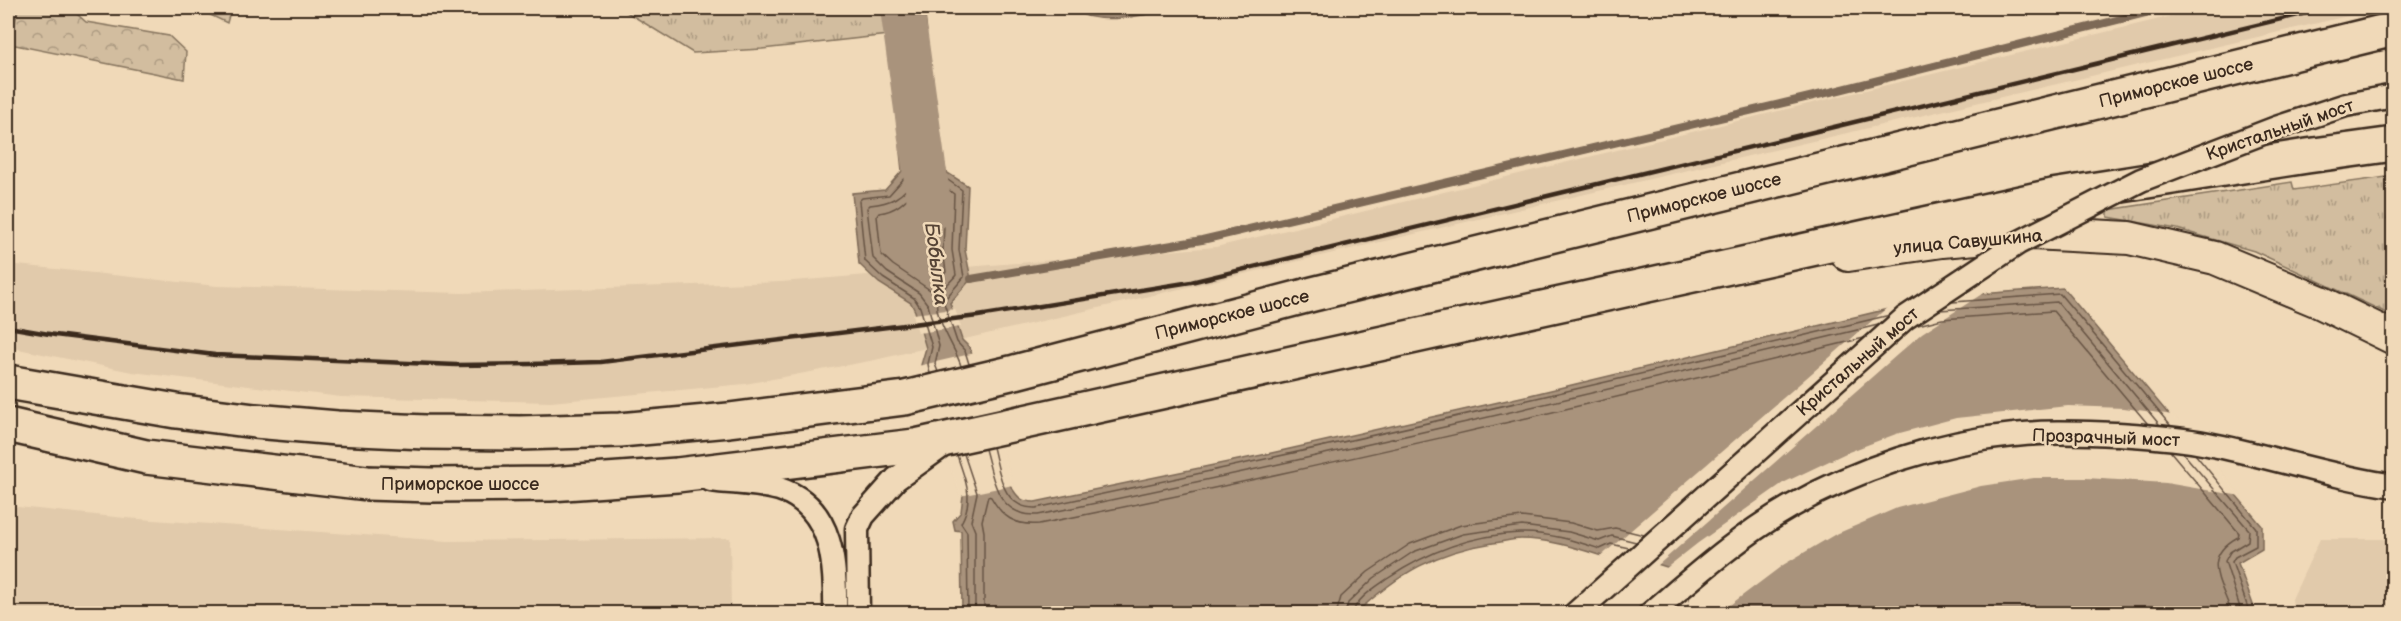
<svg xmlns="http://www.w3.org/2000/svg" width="2401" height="621" font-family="'Balsamiq Sans',sans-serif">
	<defs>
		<pattern id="grass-tufts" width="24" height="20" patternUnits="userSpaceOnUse" patternTransform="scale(1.5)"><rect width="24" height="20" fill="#d2bd9f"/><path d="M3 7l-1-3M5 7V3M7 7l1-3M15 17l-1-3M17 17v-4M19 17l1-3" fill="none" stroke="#ac9a81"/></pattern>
		<pattern id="forest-crowns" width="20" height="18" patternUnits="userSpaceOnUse" patternTransform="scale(1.5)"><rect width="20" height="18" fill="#d2bd9f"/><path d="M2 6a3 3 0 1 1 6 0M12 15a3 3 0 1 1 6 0" fill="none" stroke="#ac9a81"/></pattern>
	</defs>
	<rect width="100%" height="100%" fill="#f0d9b8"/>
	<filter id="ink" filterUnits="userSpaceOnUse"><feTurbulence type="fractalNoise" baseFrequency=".0167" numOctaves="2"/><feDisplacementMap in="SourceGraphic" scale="12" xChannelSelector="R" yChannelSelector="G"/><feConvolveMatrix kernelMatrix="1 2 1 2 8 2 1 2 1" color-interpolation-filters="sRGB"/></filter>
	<g filter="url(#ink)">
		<path fill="#e1caab" d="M2205 8H2382L875 360 745 384 551 402 341 397 132 372 8 347V264L217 286 462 293 781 282 1216 247Z
			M8 506 125 518 448 541 730 538 731 613H8Z
			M2320 539H2393V613H2294L2292 599Z"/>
		<path fill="url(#grass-tufts)" stroke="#86745e" stroke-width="1.5" d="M196 8H231L227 23Z
			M620 8H886L888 35 762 49 693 53Z
			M2393 176V316L2254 251 2177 229 2108 217V210L2292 182 2294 190Z"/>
		<path fill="url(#forest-crowns)" stroke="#86745e" stroke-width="1.5" d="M18 8H70L86 22 169 36 186 52 184 79 10 44Z"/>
		<path fill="#a9937c" stroke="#7d6956" stroke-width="1.5" d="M886 8H924L927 31 888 35Z
			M1069 8H1181C1147 13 1099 29 1069 8Z
			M942 149 946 172 968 186 965 250 971 279 950 303 962 340 970 348 1010 485C1017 497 1021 502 1035 502L1267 454 1530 395 1938 297 2063 288 2262 526V549L2238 563 2256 613H1687L1692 583 1670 568 1612 550 1602 556C1576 548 1548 539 1521 539 1512 539 1502 542 1493 543 1435 552 1399 573 1356 613H962L961 531 955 530 953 521 961 512 963 495 921 365 926 348 915 311 911 303 879 283 859 264 852 193 885 190 902 171 900 152Z"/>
		<path fill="#f0d9b8" d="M1988 290 1922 333 1657 566 1612 553 1603 559 1599 558 1889 306 1938 294Z
			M955 309 961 327 918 333 913 314Z
			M975 353 1013 485 960 496 918 366Z
			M2068 406 2124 408 2173 415 2241 496 2166 483 2086 478H2034L1981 486 1897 508 1834 535 1783 565 1718 614H1684L1690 600V591L1683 578 1665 569 1698 543 1783 483 1846 453 1896 434 1956 418Z"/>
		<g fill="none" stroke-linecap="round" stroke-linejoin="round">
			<path stroke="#675444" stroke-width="1.5" d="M891 8 893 25 896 28 919 25V8
				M1079 8 1083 10 1116 12 1145 8
				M923 182 945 200 943 250 946 272 930 290 893 265 881 254 877 216 879 213C900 211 909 196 923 182Z
				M1953 302 2060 294 2170 425
				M1940 310 2057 302 2159 424
				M1918 325 1942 319 2053 311 2147 423
				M938 372 935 364 939 346 928 305 919 293 887 272 873 258 867 208 870 205C890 203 903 198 914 178 916 173 915 169 917 164H930L935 180 954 194 952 250 956 275C951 282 942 288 938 296 930 313 957 350 961 366
				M930 374 928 364 932 347 920 307 914 298 883 278 865 261 859 201 862 198 889 195 907 175V160L909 157 936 156 941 175 962 190 959 250 964 277 946 298 944 303 957 342 965 351 969 364
				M993 447C1000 474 1002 509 1036 508 1322 449 1606 383 1890 315
				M985 449C994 480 997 517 1038 515 1319 458 1599 392 1878 325
				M2170 451 2239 533 2238 537C2200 558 2221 581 2232 614
				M2183 453 2249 530 2248 541 2230 552 2225 561 2242 614
				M964 454 977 493 971 521 975 531V614
				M2195 454 2256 528V546L2235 557 2232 562 2250 614
				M957 455C965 480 975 498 961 523L967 532 968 614
				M984 614V532L982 521 988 496 991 497C1002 517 1015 526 1039 524 1316 469 1590 404 1864 338
				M1336 614 1341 597 1368 572 1410 544 1461 525 1522 517 1571 523 1598 531 1615 528 1644 535
				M1345 614 1348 603 1374 578 1413 552 1463 534 1522 526 1569 532 1599 541 1612 536 1636 542
				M1353 614C1354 600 1377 586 1387 579 1427 552 1472 535 1520 533 1547 532 1575 541 1600 549L1611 544 1629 548"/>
			<path stroke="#7d6956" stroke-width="8" d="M971 279 1202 240 1839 90 2165 8"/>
			<path stroke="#a9937c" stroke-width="44" d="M902 8 930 210"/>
			<defs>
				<path id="minor" d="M711 480C733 483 758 483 779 489 834 506 836 567 835 614
					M858 614 857 529 863 516 896 479 945 444
					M1575 614 1594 597
					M1650 614C1695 576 1739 536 1790 507 1857 469 1937 442 2014 435 2048 431 2083 433 2118 434 2147 436 2179 438 2208 444 2270 456 2330 477 2394 486"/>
				<path id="secondary" d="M1848 255 1942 241 2032 233 2129 238 2215 258 2318 301 2394 338"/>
				<path id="primary" d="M8 382 176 411 255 421 337 428 425 432 520 433 620 430 729 420 905 398 1015 372 1313 294 2394 29
					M8 425 146 457 367 483 432 485 550 484 677 475 915 446 2052 196 2307 156 2394 144"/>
			</defs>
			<use href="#minor" stroke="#3b2a1e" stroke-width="27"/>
			<use href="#secondary" stroke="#3b2a1e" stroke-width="36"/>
			<use href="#primary" stroke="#3b2a1e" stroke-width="38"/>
			<use href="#minor" stroke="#f0d9b8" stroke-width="22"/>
			<use href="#secondary" stroke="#f0d9b8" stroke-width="32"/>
			<use href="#primary" stroke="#f0d9b8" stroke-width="33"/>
			<path stroke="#3b2a1e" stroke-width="4.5" d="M8 327 55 335 215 355 456 365 530 364 601 362 978 316 1191 282 2327 8"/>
			<defs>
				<path id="minor-bridge" d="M1594 597 1905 318 2018 243 2141 180 2276 128 2346 105 2394 96"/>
			</defs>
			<use href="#minor-bridge" stroke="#3b2a1e" stroke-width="27" stroke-linecap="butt"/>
			<use href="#minor-bridge" stroke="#f0d9b8" stroke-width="22"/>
		</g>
	</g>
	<g text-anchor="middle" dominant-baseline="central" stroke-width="5" stroke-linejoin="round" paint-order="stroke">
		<g font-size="18" fill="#3b2a1e" stroke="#f0d9b8">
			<text transform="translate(2176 83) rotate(-14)">Приморское шоссе</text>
			<text transform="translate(2280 130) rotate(-19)">Кристальный мост</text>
			<text transform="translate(1704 198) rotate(-14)">Приморское шоссе</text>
			<text transform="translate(1968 242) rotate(-5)">улица Савушкина</text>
			<text transform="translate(1232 315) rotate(-14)">Приморское шоссе</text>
			<text transform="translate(1858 362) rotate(-41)">Кристальный мост</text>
			<text transform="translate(2106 438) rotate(2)">Прозрачный мост</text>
			<text x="460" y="484">Приморское шоссе</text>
		</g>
		<g font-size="20" font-style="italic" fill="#564436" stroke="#f0d9b8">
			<text transform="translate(936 264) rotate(83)">Бобылка</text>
		</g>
	</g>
	<rect width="2401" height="621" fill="none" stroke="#f0d9b8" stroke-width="30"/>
	<rect x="15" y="15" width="2371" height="591" fill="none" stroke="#3b2a1e" stroke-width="2" filter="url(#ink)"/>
</svg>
